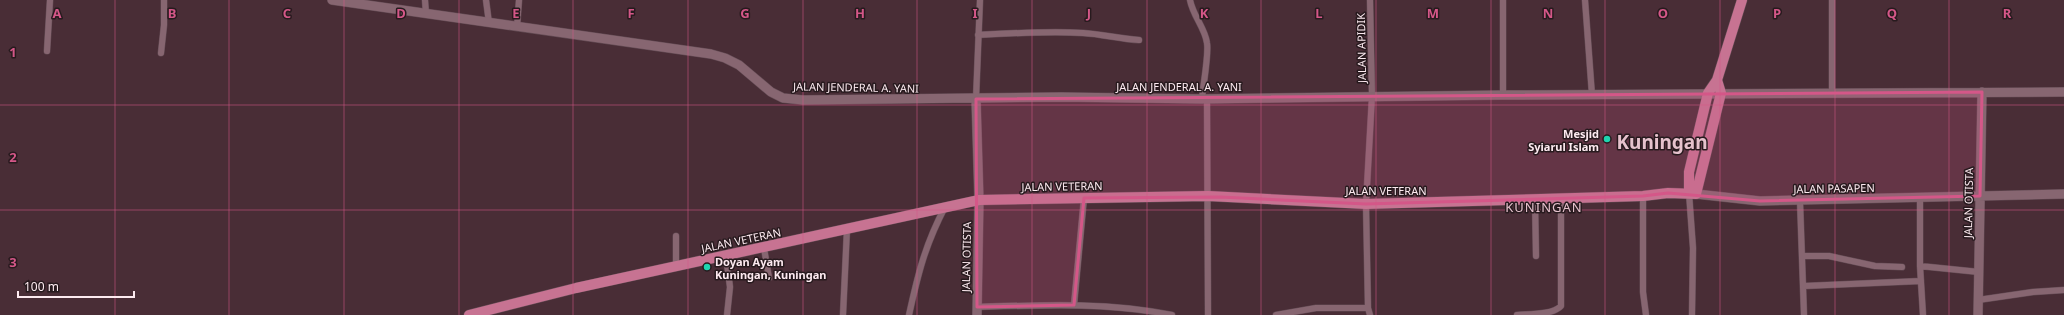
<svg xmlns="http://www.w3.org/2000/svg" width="2064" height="315" font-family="'Noto Sans',sans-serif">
	<rect width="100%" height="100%" fill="#492d36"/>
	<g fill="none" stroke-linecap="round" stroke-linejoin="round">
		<defs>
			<path id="street" d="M425 0 426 14
				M486 0 489 23
				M1190 0C1193 16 1205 28 1207 43 1209 55 1203 85 1202 99
				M1585 0 1592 95
				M1832 0V92
				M517 27 519 0
				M978 35C1014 33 1048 31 1083 33 1102 34 1120 39 1139 40
				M47 51 50 0
				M161 53 164 25V0
				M1503 95V0
				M976 99 980 0
				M1207 99 1208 315
				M1689 193 1693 248 1692 315
				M1643 196V292L1646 315
				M1920 198V266L1979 272
				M1535 200 1536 256
				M1800 201 1804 315
				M764 248 769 278
				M726 256 730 287 727 315
				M1802 256H1829L1875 266 1902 267
				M676 266V236
				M1920 266 1923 315
				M1804 286 1921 281
				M1978 300 2033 292 2064 290
				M1074 305 1084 198
				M977 307C1043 305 1107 302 1172 315
				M843 315 847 229
				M909 315C918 274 925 245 945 207
				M1276 315 1316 308H1368
				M1370 315 1368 308 1366 204 1372 96 1370 0
				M1517 315C1529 314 1553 315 1561 306V199"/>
			<path id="secondary" d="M332 0 711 54 725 58 739 65 771 92 783 98 803 100 1061 97 1202 99 1503 95 2064 92
				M976 99 979 200 977 315
				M1696 194 1760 201 2064 194
				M1978 315 1982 92"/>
			<path id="primary" d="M1689 193V172L1708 93 1717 80 1742 0
				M469 315 576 288 979 200 1208 196 1366 204 1643 196 1668 193 1696 194 1721 93 1717 80"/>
		</defs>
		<use href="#street" stroke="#644c55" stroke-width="7"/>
		<use href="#secondary" stroke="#644c55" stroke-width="10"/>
		<use href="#primary" stroke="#644c55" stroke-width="11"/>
		<use href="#street" stroke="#876671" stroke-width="6"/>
		<use href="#secondary" stroke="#876671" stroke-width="9"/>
		<use href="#primary" stroke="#c77392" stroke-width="10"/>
	</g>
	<path fill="#d45788" fill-opacity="0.2" stroke="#d45788" stroke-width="3" stroke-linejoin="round" d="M1982 92 1980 196 1760 201 1668 193 1643 196 1366 204 1220 197 1084 198 1074 305 977 307 976 99Z"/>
	<path fill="none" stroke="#d45788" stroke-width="1" stroke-opacity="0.55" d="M115 0V315M229 0V315M344 0V315M459 0V315M573 0V315M688 0V315M803 0V315M917 0V315M1032 0V315M1147 0V315M1261 0V315M1376 0V315M1491 0V315M1605 0V315M1720 0V315M1835 0V315M1949 0V315M0 105H2064M0 210H2064"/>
	<g fill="#1fd5b0" stroke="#271a1e" stroke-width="1.5">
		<circle cx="1607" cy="139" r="4"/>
		<circle cx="707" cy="267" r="4"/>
	</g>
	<g text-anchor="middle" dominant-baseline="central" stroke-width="3" stroke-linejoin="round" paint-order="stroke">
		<g font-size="11" fill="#fdeaf0" stroke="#271a1e">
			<text transform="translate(1361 48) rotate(-91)">JALAN APIDIK</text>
			<text x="1179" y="86">JALAN JENDERAL A. YANI</text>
			<text transform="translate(856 87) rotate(1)">JALAN JENDERAL A. YANI</text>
			<text transform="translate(1062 186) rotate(-1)">JALAN VETERAN</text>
			<text transform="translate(1834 188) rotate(-1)">JALAN PASAPEN</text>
			<text x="1386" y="190">JALAN VETERAN</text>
			<text transform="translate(1968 203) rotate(-89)">JALAN OTISTA</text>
			<text transform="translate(741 240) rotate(-12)">JALAN VETERAN</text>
			<text transform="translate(966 257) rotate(-89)">JALAN OTISTA</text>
		</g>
		<g font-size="11" font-weight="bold" fill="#fdeaf0" stroke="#271a1e" text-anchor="end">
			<text x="1599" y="133">Mesjid<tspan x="1599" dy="13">Syiarul Islam</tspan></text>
			<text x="715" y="261" text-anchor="start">Doyan Ayam<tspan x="715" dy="13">Kuningan, Kuningan</tspan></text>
		</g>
		<g font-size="13" letter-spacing="1" fill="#e6c2cd" stroke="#271a1e">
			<text x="1544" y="207">KUNINGAN</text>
		</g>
		<g font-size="19" font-weight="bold" fill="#e6c2cd" stroke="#271a1e">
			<text x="1662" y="142">Kuningan</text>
		</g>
	</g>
	<g font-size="13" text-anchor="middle" font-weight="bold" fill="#d45788" stroke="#271a1e" stroke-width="3" stroke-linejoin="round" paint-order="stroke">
		<text x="57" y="18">A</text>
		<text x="172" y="18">B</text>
		<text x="287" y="18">C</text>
		<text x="401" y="18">D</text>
		<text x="516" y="18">E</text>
		<text x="631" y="18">F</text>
		<text x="745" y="18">G</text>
		<text x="860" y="18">H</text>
		<text x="975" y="18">I</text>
		<text x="1089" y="18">J</text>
		<text x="1204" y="18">K</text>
		<text x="1319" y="18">L</text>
		<text x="1433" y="18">M</text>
		<text x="1548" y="18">N</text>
		<text x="1663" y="18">O</text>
		<text x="1777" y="18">P</text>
		<text x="1892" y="18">Q</text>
		<text x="2007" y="18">R</text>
		<text x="13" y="57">1</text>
		<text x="13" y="162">2</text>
		<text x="13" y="267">3</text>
	</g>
	<path d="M18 291v6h116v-6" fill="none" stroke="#fdeaf0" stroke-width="2"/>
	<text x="24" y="291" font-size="12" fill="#fdeaf0" stroke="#271a1e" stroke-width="3" paint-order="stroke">100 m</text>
</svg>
